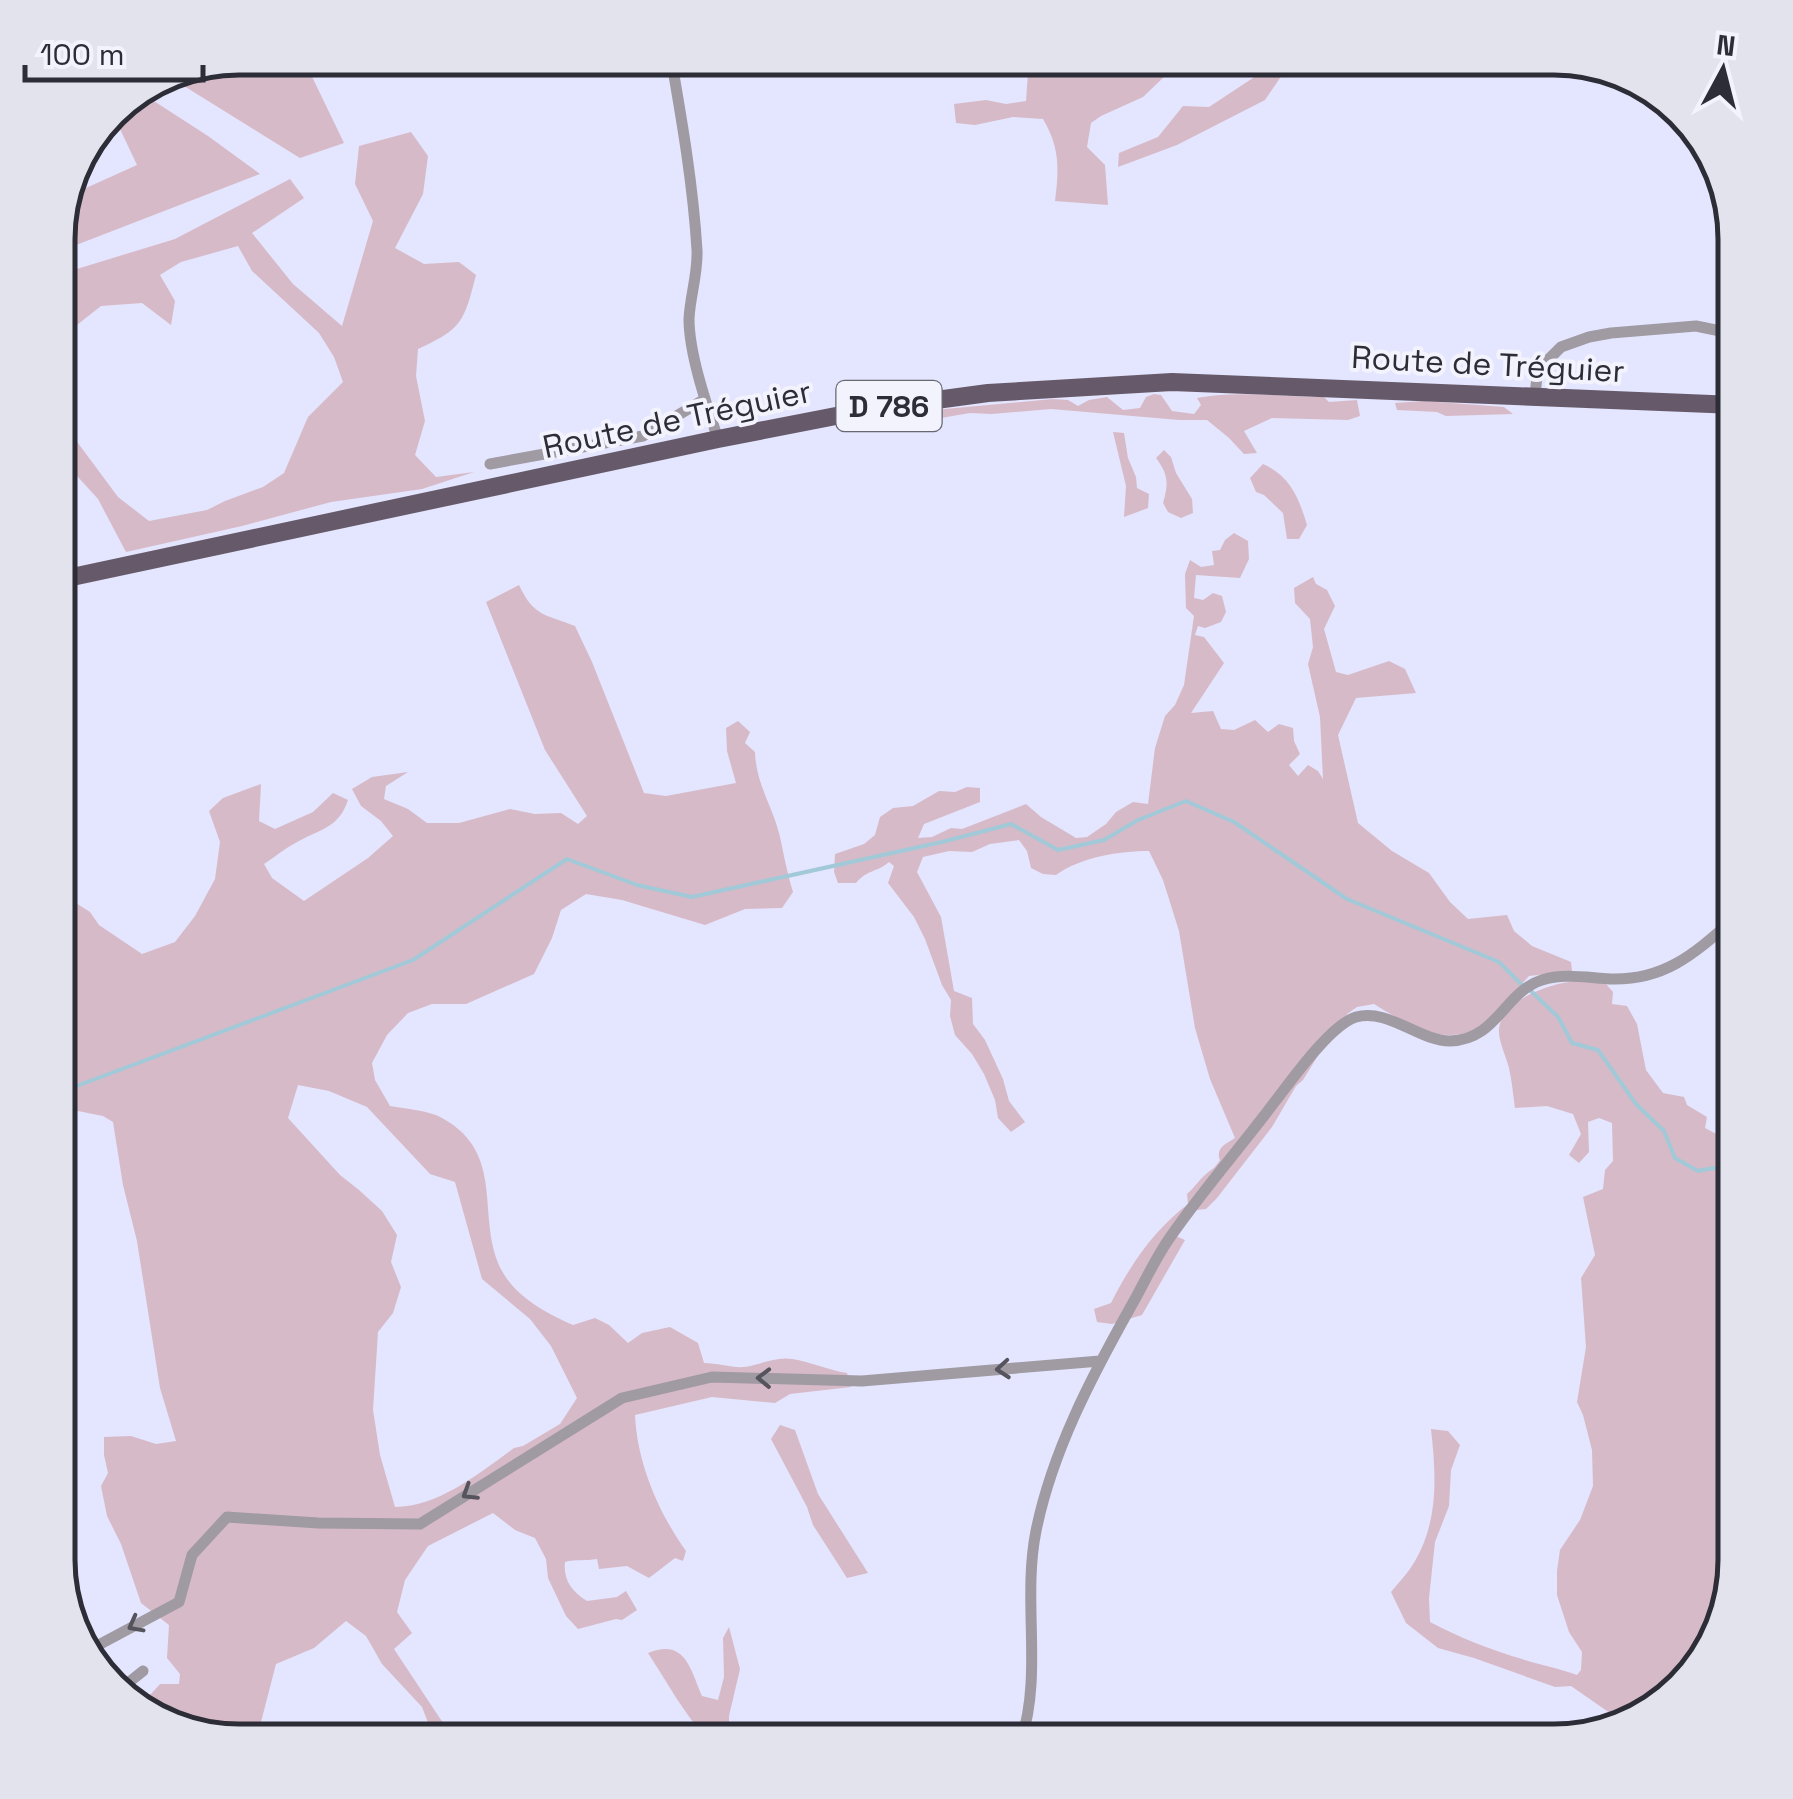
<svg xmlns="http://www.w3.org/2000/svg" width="1793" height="1799" font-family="'Space Grotesk',sans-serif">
	<rect width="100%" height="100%" fill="#e4e5fe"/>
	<path fill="#d7bac8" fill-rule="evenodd" d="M239 58H303L344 143 300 158 176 81Z
		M1029 58H1215L1203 66 1166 75 1143 97 1101 116 1091 123 1087 147 1105 165 1108 205 1055 201C1059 168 1060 148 1043 119L1013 117 975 125 956 123 954 104 986 100 1006 104 1026 101Z
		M1272 58H1285L1282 75 1265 100 1177 145 1118 167 1119 153 1158 137 1183 106 1209 107 1262 72Z
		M143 94 208 136 260 174 58 252V227L66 197 137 165 112 112 119 103Z
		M411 132 428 156 423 194 395 248 424 264 459 262 476 275C464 322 462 329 418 349L416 376 425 421 415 455 436 477 474 472 422 489 331 502 242 526 126 552 98 499 58 455V428L75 439 118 497 149 521 207 510 225 501 263 487 284 473 308 417 343 382 334 357 319 333 252 271 238 246 181 262 160 275 175 301 171 325 142 303 101 306 58 340V279L67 272 175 239 290 179 304 198 252 233 293 284 342 326 373 221 355 184 359 146Z
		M1154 394 1161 395 1172 411 1194 414 1201 405 1197 398C1237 390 1283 397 1324 397L1329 402 1357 400 1360 416 1348 420 1272 418 1244 431 1257 453 1244 454 1229 438 1207 420H1179L1051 409 992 414 970 413 900 425 899 414 912 412 1053 399 1068 400 1078 406 1089 400 1107 397 1123 410 1140 408 1146 397Z
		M1424 401 1504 407 1513 414 1446 416 1437 412 1397 410 1395 403Z
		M1113 432 1124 433 1128 458 1136 477 1137 488 1149 494 1148 508 1124 517 1126 486Z
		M1164 450 1171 457 1176 473 1192 499 1193 513 1181 518 1168 512 1163 503C1169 483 1168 474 1156 458Z
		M1263 464C1290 476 1299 498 1307 525L1299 539H1287L1283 513 1264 495 1256 492 1250 478Z
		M1234 533 1248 541 1249 559 1240 578 1196 575 1194 598 1203 600 1213 593 1222 596 1226 612 1221 622 1205 628 1198 626 1195 635 1204 637 1224 663 1191 713 1213 711 1221 729 1234 730 1255 720 1268 732 1279 724 1293 728 1294 741 1300 754 1289 765 1298 776 1308 765 1318 771 1323 779 1320 717 1308 664 1313 647 1310 619 1295 603 1294 588 1313 577 1316 584 1327 590 1335 606 1324 629 1336 672 1348 675 1389 661 1405 669 1416 693 1356 698 1338 735 1358 823 1392 851 1429 873 1450 902 1468 919 1507 915 1514 931 1532 946 1571 962 1572 971 1529 976C1515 991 1501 1010 1485 1023 1450 1051 1406 1024 1374 1004L1357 1007 1347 1014 1346 1027 1322 1049 1303 1080 1296 1086 1272 1127 1217 1198 1206 1209 1196 1210 1169 1233 1185 1240 1142 1315 1112 1324 1097 1322 1094 1309 1111 1303C1130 1265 1154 1230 1188 1204L1187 1194C1194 1188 1199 1180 1206 1174 1212 1169 1215 1168 1220 1160 1215 1148 1226 1144 1235 1138L1210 1079 1195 1028 1179 931 1163 880 1149 851C1119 851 1081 857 1056 875L1043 874 1031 868 1027 851 1019 840 990 844 972 852 949 851 923 857 917 872 941 917 954 991 972 998 973 1024 985 1040 1003 1079 1009 1101 1025 1122 1011 1132 998 1118 995 1100 984 1074 972 1054 955 1035 950 1016 951 1000 942 985 925 939 914 917 888 883 894 866 889 862C876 873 868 869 856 883H838L834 872 835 854 864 844 875 835 880 817 893 808 913 806 939 791 955 792 967 787 980 788V802L924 824 918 838 932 837 951 828 962 829 1026 804 1041 817 1076 838 1087 837 1106 824 1116 812 1133 802 1148 804 1155 748 1165 716 1175 705 1184 685 1194 616 1186 608 1185 574 1190 560 1201 567 1214 565 1212 551 1220 550 1225 540Z
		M519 585C534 617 545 614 575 626L592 662 644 793 666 796 736 783 727 751 726 728 738 721 750 732 745 743 755 752C756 785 773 806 780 837 784 856 787 872 793 892L782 908 745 909 705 925 622 900 586 894 561 910 552 938 534 974 466 1004H432L408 1013 387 1035 372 1063 375 1080 390 1106C406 1109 428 1110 442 1118 510 1155 472 1224 505 1276 520 1299 548 1314 573 1325L595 1318 609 1325 628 1343 642 1333 670 1327 698 1343 704 1363C717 1363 732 1368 744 1367 761 1365 775 1356 792 1359 811 1362 828 1370 847 1373L851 1387 790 1394 775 1403 712 1397 635 1415C637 1462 658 1512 686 1551L683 1561 675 1558 649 1578 627 1566 599 1569 597 1559C586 1561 576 1559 565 1562 563 1580 572 1592 587 1601L617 1597 626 1591 637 1610 622 1620 616 1619 578 1629 566 1616 548 1578 546 1559 535 1538 515 1530 493 1513 428 1546 405 1580 397 1612 412 1633 394 1649 443 1723V1741H425L430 1728 422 1707 382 1664 366 1636 346 1621 314 1648 276 1664 261 1722 259 1741H239L159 1723 134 1703 136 1697 151 1694 160 1684H179L180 1674 167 1658 169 1625 141 1603 121 1544 107 1516 101 1486 108 1473 104 1455V1437L131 1436 156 1444 176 1441 160 1388 137 1241 123 1185 113 1122 103 1116 78 1111 58 1125V998L65 984 58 976V880L67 890 68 898 90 912 99 925 142 954 175 942 195 916 215 879 220 842 209 811 223 798 261 784 259 821 275 829 313 812 333 793 348 800C339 827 323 828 299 841 287 847 276 856 264 864L272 878 304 901 368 858 393 836 381 821 361 806 352 789 372 777 408 772 386 786 384 799 408 809 427 823H459L510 809 535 814 561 813 578 824 587 816 545 750 486 602ZM298 1085 329 1091 367 1107 430 1174 455 1182 482 1279 530 1319 551 1346 577 1398 560 1424 523 1446 514 1448C479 1473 440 1506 395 1507L380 1455 373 1410 378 1332 393 1313 401 1287 391 1262 397 1235 382 1211 359 1190 340 1175 288 1118Z
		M1576 981 1606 984 1613 992 1612 1004 1627 1006 1637 1024 1646 1070 1663 1093 1684 1097 1687 1105 1707 1117 1705 1128 1720 1136 1735 1134V1560L1717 1640 1673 1697 1620 1717 1607 1711 1571 1686 1555 1687 1474 1658 1438 1648 1406 1623 1391 1592C1399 1582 1409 1572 1415 1561 1439 1520 1436 1474 1431 1429L1448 1431 1460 1445 1451 1470 1449 1506 1435 1542 1429 1598 1430 1622C1458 1637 1491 1650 1522 1659 1540 1665 1559 1668 1577 1675L1581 1670 1582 1652 1569 1632 1557 1595V1571L1560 1550 1580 1520 1593 1486 1592 1450 1583 1415 1577 1402 1586 1347 1581 1278 1595 1255 1583 1197 1603 1189 1605 1170 1613 1161 1612 1123 1599 1118 1588 1122 1589 1152 1579 1163 1569 1155 1581 1134 1573 1114 1547 1106 1515 1108C1513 1095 1512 1081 1509 1068 1506 1056 1498 1041 1499 1029 1502 999 1552 983 1576 981Z
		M780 1425 795 1430 818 1494 868 1573 847 1578 813 1525 807 1507 771 1439Z
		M729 1627 740 1669 729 1716V1741H715L714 1739 706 1738C683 1712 667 1682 648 1653 685 1638 690 1668 702 1696L718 1700 724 1677 723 1638Z"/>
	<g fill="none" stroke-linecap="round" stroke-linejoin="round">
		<path stroke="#a1c9d7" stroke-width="4" d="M1531 991 1558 1017 1572 1043 1598 1050 1636 1104 1664 1131 1675 1158 1698 1171 1714 1168 1735 1176
			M58 1093 413 960 567 859 637 885 692 897 942 842 1011 824 1058 850 1104 840 1138 820 1186 801 1234 822 1347 899 1499 962 1522 985
			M1735 1333 1734 1386 1735 1388"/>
		<path stroke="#a09aa3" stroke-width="11" d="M671 58C682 121 693 185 697 250 698 274 690 296 689 319 689 354 707 406 718 439
			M1535 396 1537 376 1543 365 1561 347 1589 337 1611 333 1696 326 1735 334
			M490 464 643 436 705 399
			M91 1649 179 1602 192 1555 227 1517 318 1523 420 1524 622 1398 712 1377 862 1381 1100 1361
			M118 1691 143 1671
			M1021 1741C1043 1673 1022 1601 1036 1531 1052 1452 1091 1378 1130 1308 1144 1284 1155 1258 1171 1236 1203 1190 1240 1148 1273 1104 1291 1081 1330 1025 1356 1017 1388 1008 1419 1041 1450 1041 1497 1040 1504 992 1542 980 1563 973 1589 978 1610 979 1666 981 1696 952 1735 918"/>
		<path stroke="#665a6a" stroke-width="18" d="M58 580 718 439 877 408 988 393 1172 382 1735 405"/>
	</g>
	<defs><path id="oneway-chevron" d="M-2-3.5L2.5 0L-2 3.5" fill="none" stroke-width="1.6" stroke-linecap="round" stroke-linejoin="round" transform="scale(2.5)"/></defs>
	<g stroke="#55535c">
		<use href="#oneway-chevron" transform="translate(1003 1369) rotate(175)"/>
		<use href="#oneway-chevron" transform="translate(764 1378) rotate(-179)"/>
		<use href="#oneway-chevron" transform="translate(469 1493) rotate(148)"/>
		<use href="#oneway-chevron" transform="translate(135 1625) rotate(152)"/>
	</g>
	<g text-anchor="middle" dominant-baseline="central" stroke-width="8" stroke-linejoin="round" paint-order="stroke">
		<rect fill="#f3f3fe" stroke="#686872" stroke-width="2.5" x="836.5" y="381" width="105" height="50" rx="8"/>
		<g font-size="30" font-weight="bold" fill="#2c2d36">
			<text x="889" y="406">D 786</text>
		</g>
		<g font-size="32" fill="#2c2d36" stroke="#f3f3fe">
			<text transform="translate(1488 364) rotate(3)">Route de Tréguier</text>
			<text transform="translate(677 419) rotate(-12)">Route de Tréguier</text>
		</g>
	</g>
	<path d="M0 0H1793V1799H0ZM239 75H1554A164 164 0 0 1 1718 239V1560A164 164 0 0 1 1554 1724H239A164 164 0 0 1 75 1560V239A164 164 0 0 1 239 75Z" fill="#e3e3ee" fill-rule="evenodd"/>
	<path fill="none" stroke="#2c2d36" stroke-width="5" d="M239 75H1554A164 164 0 0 1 1718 239V1560A164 164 0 0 1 1554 1724H239A164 164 0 0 1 75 1560V239A164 164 0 0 1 239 75Z"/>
	<g transform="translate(1723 70) rotate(7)" stroke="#f3f3fe" stroke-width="8" paint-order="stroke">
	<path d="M0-8L18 38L0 25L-18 38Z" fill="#2c2d36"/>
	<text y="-15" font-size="28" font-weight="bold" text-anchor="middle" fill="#2c2d36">N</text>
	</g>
	<path d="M25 65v15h178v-15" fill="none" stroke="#2c2d36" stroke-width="5"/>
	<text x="40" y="65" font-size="30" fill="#2c2d36" stroke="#f3f3fe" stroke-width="8" paint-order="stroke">100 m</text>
</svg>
